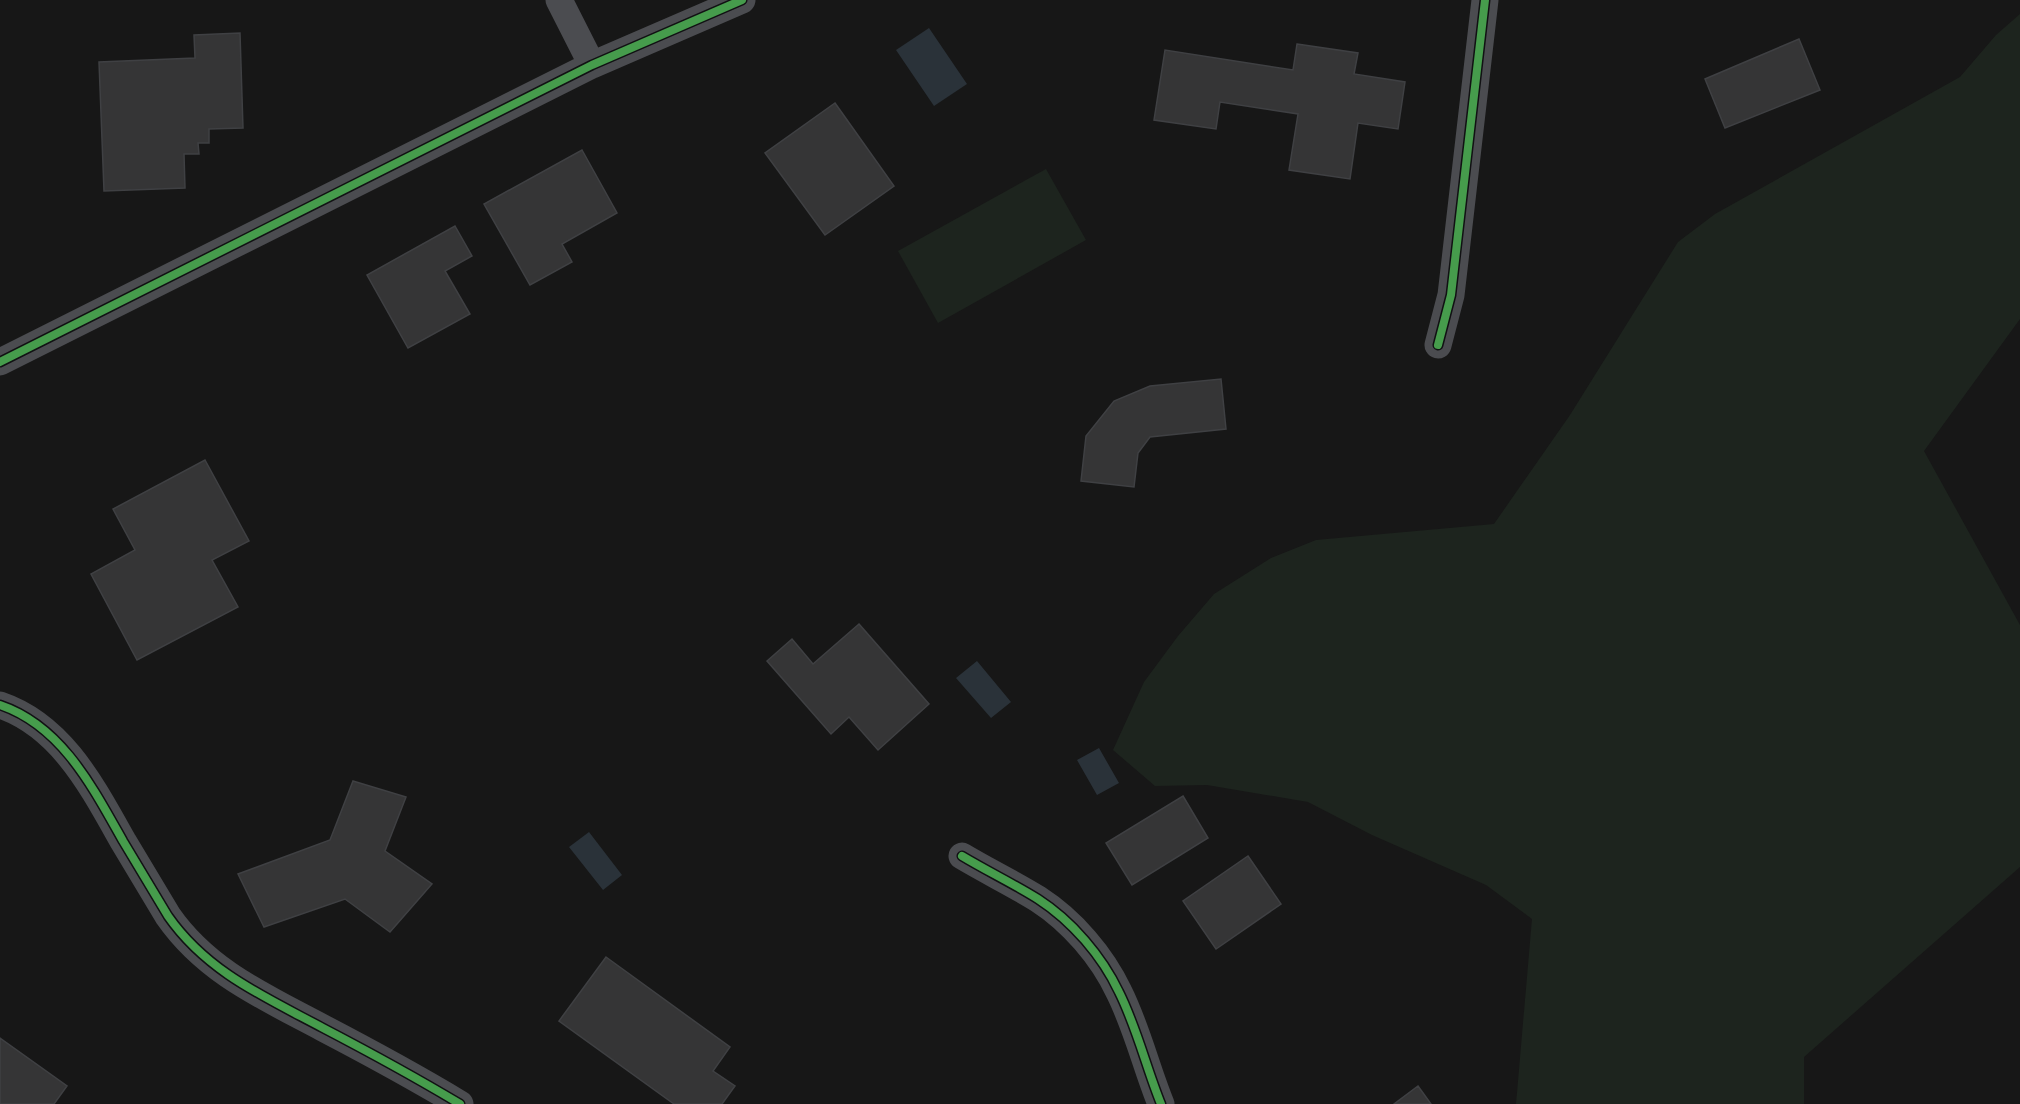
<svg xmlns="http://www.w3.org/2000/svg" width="2020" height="1104" font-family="Raleway,sans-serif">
	<rect width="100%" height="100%" fill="#171717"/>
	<path fill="#1d241e" d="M2020 14V319L1924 451 2020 625V867L1804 1057V1104H1516L1532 919 1486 885 1372 835 1308 802 1207 785 1155 786 1113 750 1144 682 1178 636 1214 594 1271 558 1316 540 1494 524 1570 415 1678 242 1715 214 1960 77 1996 35Z
		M1046 169 1086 240 938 323 898 251Z"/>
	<path fill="#2a3239" d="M929 28 967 84 934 106 896 50Z
		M977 661 1011 702 991 718 956 678Z
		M1099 748 1119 783 1097 795 1077 760Z
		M589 832 622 875 603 890 569 847Z"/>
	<path fill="#353536" stroke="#3f4043" stroke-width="1.5" d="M240 33 243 128 209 129V143H198L199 154H184L185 188 104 191 99 62 195 58 194 35Z
		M1799 39 1820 90 1725 128 1705 79Z
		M1297 44 1358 53 1354 74 1405 82 1398 129 1358 123 1350 179 1289 170 1298 114 1220 102 1216 129 1154 120 1165 50 1293 70Z
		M835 103 894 186 825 235 765 153Z
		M582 150 617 213 562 244 572 262 530 285 484 204Z
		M455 226 472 256 445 271 470 314 408 348 367 275Z
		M1221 379 1226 429 1150 437 1138 453 1134 487 1081 481 1086 436 1114 401 1150 386Z
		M205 460 249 541 212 560 238 607 137 660 91 574 135 550 113 509Z
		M859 624 929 704 878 750 849 717 831 734 767 661 792 639 813 664Z
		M353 781 406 797 385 851 432 884 390 932 345 899 264 927 238 874 330 840Z
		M1183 796 1208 838 1132 885 1106 843Z
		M1248 856 1281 904 1216 949 1183 901Z
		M606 957 730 1047 713 1071 735 1086 722 1104H674L559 1021Z
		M0 1038 67 1086 54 1104H0Z
		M1418 1086 1431 1104H1394Z"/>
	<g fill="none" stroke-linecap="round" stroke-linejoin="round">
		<path stroke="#4b4c50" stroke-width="27" d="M559 0 592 65
			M1438 345 1451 295 1485 0
			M0 362 592 65 742 0
			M0 705C62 726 93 788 123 841 138 866 153 891 168 916 207 972 265 997 323 1028 369 1052 415 1077 460 1104
			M962 856C987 871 1014 884 1038 899 1072 921 1102 956 1119 992 1137 1028 1146 1067 1161 1104"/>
		<defs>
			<path id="cycleway" d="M1438 345 1451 295 1485 0
				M0 362 592 65 742 0
				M0 705C62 726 93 788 123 841 138 866 153 891 168 916 207 972 265 997 323 1028 369 1052 415 1077 460 1104
				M962 856C987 871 1014 884 1038 899 1072 921 1102 956 1119 992 1137 1028 1146 1067 1161 1104"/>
		</defs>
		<use href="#cycleway" stroke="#111113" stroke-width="11"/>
		<use href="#cycleway" stroke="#469c4c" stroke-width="8"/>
	</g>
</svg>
